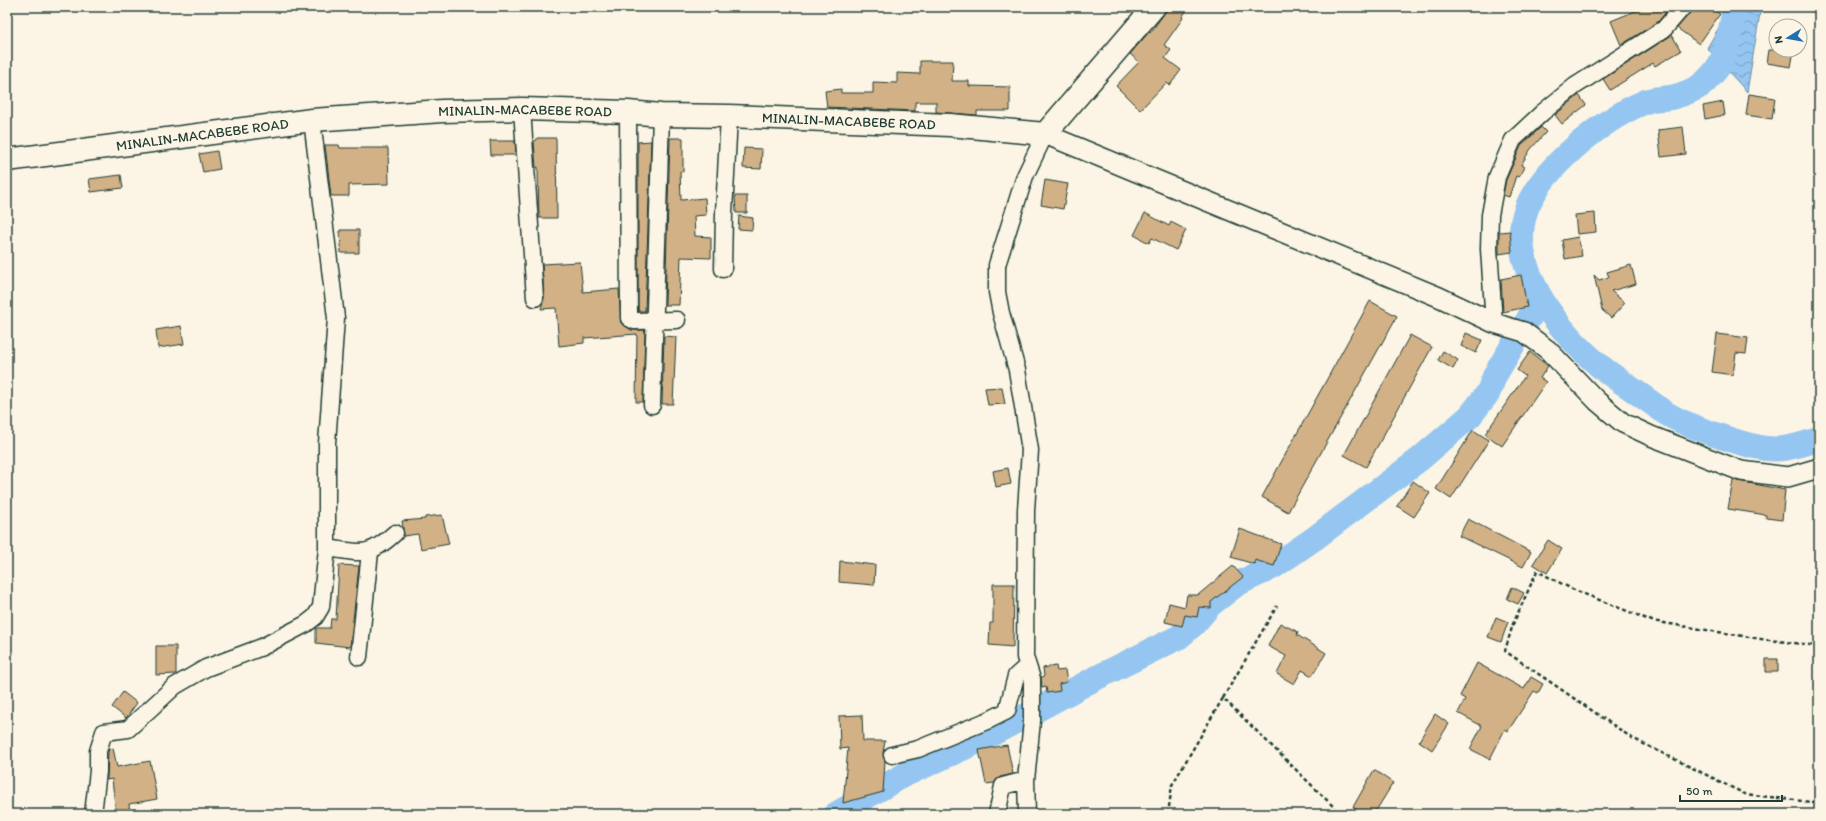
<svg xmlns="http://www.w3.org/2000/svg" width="1826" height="821" font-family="Itim,sans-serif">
	<defs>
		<pattern id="water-waves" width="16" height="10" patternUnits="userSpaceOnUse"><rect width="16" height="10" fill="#95c6f1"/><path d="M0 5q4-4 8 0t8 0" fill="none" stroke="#79a2c4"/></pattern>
	</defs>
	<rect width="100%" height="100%" fill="#fcf5e5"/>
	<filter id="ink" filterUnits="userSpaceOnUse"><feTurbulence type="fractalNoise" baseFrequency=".025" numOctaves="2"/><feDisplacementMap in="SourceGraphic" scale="8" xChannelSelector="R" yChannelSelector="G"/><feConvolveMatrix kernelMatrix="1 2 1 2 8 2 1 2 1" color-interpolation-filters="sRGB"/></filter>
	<g filter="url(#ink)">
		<path fill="url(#water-waves)" stroke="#668fa5" d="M1723 7H1761L1747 92 1707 48 1722 22Z"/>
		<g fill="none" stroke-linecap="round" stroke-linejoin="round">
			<path stroke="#95c6f1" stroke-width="25" d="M1735 7C1732 22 1727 51 1720 64 1717 70 1710 77 1706 81 1700 88 1682 95 1673 97 1665 99 1655 98 1647 101 1640 104 1631 108 1624 112 1590 131 1537 174 1525 213 1507 269 1561 334 1601 367 1620 382 1642 395 1661 410 1680 424 1752 450 1776 449 1790 449 1806 443 1819 439
				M836 814 906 774 981 740 1094 679 1179 637 1194 624 1210 605 1237 584 1273 567 1315 538 1420 459 1470 416 1488 393 1495 375 1541 298"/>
		</g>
		<path fill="#d3b186" stroke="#1f3d34" d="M1169 7H1189L1182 17 1183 18 1164 45 1171 50 1165 58 1181 70 1170 85 1166 83 1140 110 1116 86 1139 62 1130 54 1149 32 1150 33Z
			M1645 7H1670L1658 22 1621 45 1611 21Z
			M1692 7H1709L1720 14 1699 44 1677 28 1690 13Z
			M1672 35 1681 51 1655 66 1653 63 1610 90 1603 79Z
			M1769 50H1794L1791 67 1767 63Z
			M920 61H953L952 81H969V86L1010 87V111H977V115L936 112V102H915V111L827 107 825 91 841 89V93H873V82L897 83V73L920 74Z
			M1749 94 1775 98 1772 119 1746 115Z
			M1579 95 1586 105 1562 124 1555 115Z
			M1723 102 1725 115 1705 119 1703 106Z
			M1541 127 1546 132 1530 150 1521 165 1524 167 1519 177 1516 176 1509 197 1503 195 1506 180 1521 146Z
			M1683 127 1686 154 1661 157 1658 130Z
			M537 138H556L557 218H539L538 172V167L536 168 534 141 537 140Z
			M670 138H683V172L680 171 681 200 705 198 706 215 694 216 695 236 711 237V258L681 257 679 305H665Z
			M490 141H515L516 155H491Z
			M651 141 645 311H638V142Z
			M325 145H339L340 148H388L389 184 349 185V196H331Z
			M744 148 762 149 761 169 743 168Z
			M217 151 220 169 203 172 199 154Z
			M121 175 123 188 91 192 89 179Z
			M1045 180 1068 184 1063 209 1041 205Z
			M735 196H747V213H736Z
			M1145 213 1169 226 1171 222 1186 230 1176 250 1152 238 1149 243 1134 235Z
			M1595 213 1596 232 1577 234 1575 215Z
			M739 216 753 218 752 230 738 229Z
			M340 230H359V253H341Z
			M1510 231 1512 252 1499 254V232Z
			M1578 237 1582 256 1565 259 1562 240Z
			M580 262 583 292 619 289 621 323 631 330H645L643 402H636L637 334 584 338V343L559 346 556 308 541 309 544 297 542 264Z
			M1631 265 1636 284 1611 291 1625 303 1611 318 1602 310 1594 275 1599 280 1609 277 1607 272Z
			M1521 275 1527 307 1503 312 1501 279Z
			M1370 301 1397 316 1288 512 1262 497Z
			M181 326 184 344 158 348 156 330Z
			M1466 333 1482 340 1476 353 1461 346Z
			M1717 334 1748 338 1746 354 1736 353 1733 375 1712 372Z
			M1410 335 1432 347 1366 467 1344 455Z
			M664 336 676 337 673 404H662Z
			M1443 351 1458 360 1453 369 1438 360Z
			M1530 352 1548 366 1540 378 1546 382 1502 446 1485 434 1525 376 1517 370Z
			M1002 387 1005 404 988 405 985 388Z
			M1473 430 1489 440 1451 499 1436 489Z
			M1008 468 1011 484 996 487 993 471Z
			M1733 480 1785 490 1782 520 1766 518V515L1728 509Z
			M1413 481 1430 493 1414 517 1397 506Z
			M442 515 449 544 421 549 418 534 404 536 402 521 425 519V517Z
			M1468 519 1531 552 1523 567 1459 536Z
			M1240 529 1281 544 1274 566 1255 560 1254 564 1231 557Z
			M1548 540 1562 549 1547 573 1533 564Z
			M840 561 875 565 874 585 839 582Z
			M339 565 359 566 350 647 316 643V628H330L331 619H336Z
			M1233 566 1243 577 1211 602V608L1199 607 1197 617 1185 615 1182 626 1165 622 1169 603 1185 607 1187 595H1198Z
			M993 584H1014L1013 647 989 645 990 623H993Z
			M1512 587 1524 593 1518 604 1507 599Z
			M1496 617 1508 622 1501 642 1488 637Z
			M1280 623 1298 632 1297 635 1326 653 1312 676 1302 670 1294 684 1277 674 1286 656 1268 646Z
			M156 646H176V674L156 675Z
			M1766 659H1778V672H1766Z
			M1477 663 1524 689 1531 677 1543 684 1538 693 1534 691 1508 731 1505 729 1490 759 1470 749 1482 726 1458 713 1465 699 1460 696Z
			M1056 666 1057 671 1065 670 1067 682 1059 684 1060 691 1047 693 1046 687 1042 688 1041 677 1044 676 1043 668Z
			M123 692 137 703 126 718 112 707Z
			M1435 714 1449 724 1432 750 1419 741Z
			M862 715 863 741H885L883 753 885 761 883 792 843 803 848 748 840 749 839 716Z
			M1007 745 1013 774 1000 777 994 783 986 784 979 750Z
			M113 748 117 767 150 761 157 799 129 804 130 814H116L112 779 107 780 108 752 109 749Z
			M1374 770 1393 783 1374 814H1363L1353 807Z"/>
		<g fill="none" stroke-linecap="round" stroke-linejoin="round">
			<defs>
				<path id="minor" d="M522 109 535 298
					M628 112 629 318 635 321 677 320
					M723 269 724 213 729 116
					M1494 323 1489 249 1490 215 1497 177 1513 140 1543 112 1575 86 1664 29 1683 7
					M652 405 661 115
					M327 548C361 553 368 558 395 533
					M359 657 370 552
					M892 755 918 749 989 720 1007 711 1016 676 1027 666
					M1026 780 1027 814
					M93 814 98 771V751L104 732 128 729 175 686 206 668 262 647 306 624 315 617 321 607 327 548V443L336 318 312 120
					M997 814 1003 786 1026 780 1032 721V679L1025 657 1026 510 1030 450 1017 370 1001 313 997 292V265L1025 176 1045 134"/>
				<path id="tertiary" d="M1045 134 1439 297 1494 323 1524 332 1548 350 1597 401 1623 423 1651 436 1741 471 1788 477 1819 468"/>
				<g id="secondary">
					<path id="s1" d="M7 160 312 120 442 111 522 109 628 112 661 115 729 116 950 125 1045 134 1154 7"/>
				</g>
			</defs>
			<use href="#minor" stroke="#1f3d34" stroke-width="19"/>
			<use href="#tertiary" stroke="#1f3d34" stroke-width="22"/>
			<use href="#secondary" stroke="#1f3d34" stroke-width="25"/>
			<path stroke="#1f3d34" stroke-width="2.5" stroke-dasharray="4 3" stroke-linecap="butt" d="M1819 646 1761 639 1652 621 1572 589 1537 571 1513 624 1505 651 1632 738 1745 794 1819 803
				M1223 698 1277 606
				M1168 814 1172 785 1223 698 1341 814"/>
			<use href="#minor" stroke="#fcf5e5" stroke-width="16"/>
			<use href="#tertiary" stroke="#fcf5e5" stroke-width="19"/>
			<use href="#secondary" stroke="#fcf5e5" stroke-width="22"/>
		</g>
	</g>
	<g text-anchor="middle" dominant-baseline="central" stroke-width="4" stroke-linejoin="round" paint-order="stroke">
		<g font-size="14" fill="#1f3d34" stroke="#fcf5e5">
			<text stroke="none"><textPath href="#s1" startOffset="521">MINALIN-MACABEBE ROAD</textPath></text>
			<text stroke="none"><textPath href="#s1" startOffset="845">MINALIN-MACABEBE ROAD</textPath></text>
			<text stroke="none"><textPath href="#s1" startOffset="197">MINALIN-MACABEBE ROAD</textPath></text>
		</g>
	</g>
	<rect width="1826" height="821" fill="none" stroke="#fcf5e5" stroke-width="24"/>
	<rect x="12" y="12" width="1802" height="797" fill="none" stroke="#1f3d34" stroke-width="1.5" filter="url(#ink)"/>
	<g transform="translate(1788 38) rotate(259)"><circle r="19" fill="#fcf5e5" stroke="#a4ab9e"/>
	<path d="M0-3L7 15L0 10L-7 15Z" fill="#1f6fb2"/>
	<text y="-6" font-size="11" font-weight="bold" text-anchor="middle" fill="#1f3d34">N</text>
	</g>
	<path d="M1680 795v6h102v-6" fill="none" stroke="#1f3d34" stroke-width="2"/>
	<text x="1686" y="795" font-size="12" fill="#1f3d34" stroke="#fcf5e5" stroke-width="3" paint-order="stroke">50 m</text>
</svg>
